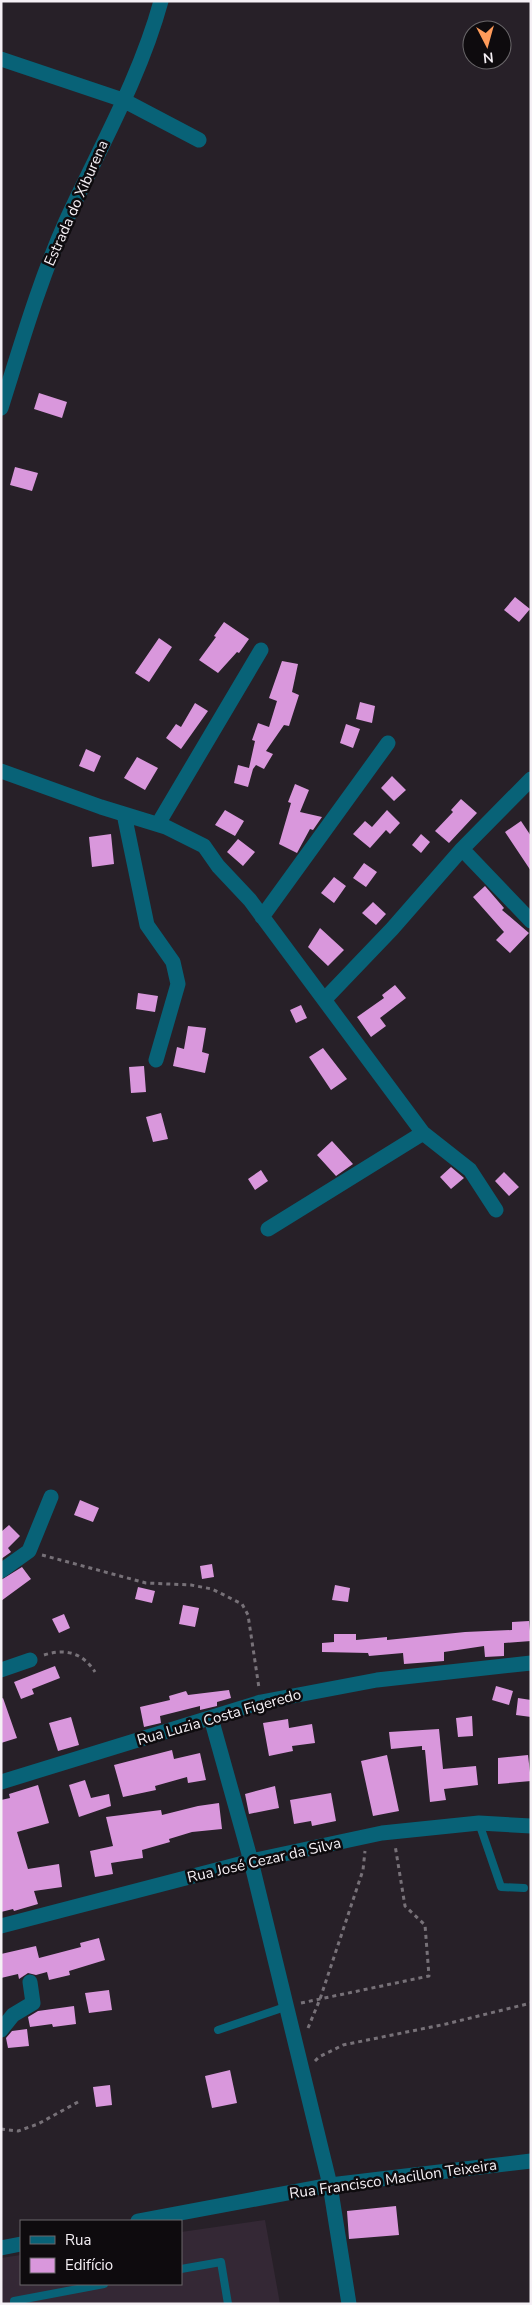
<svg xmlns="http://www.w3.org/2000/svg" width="532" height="2305" font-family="'Nunito Sans',sans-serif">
	<rect width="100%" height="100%" fill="#272028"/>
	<path fill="#342835" d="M265 2220 280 2304H1V2258L21 2255V2284H181V2232Z"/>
	<path fill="#d997dc" d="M39 393 67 402 62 418 34 409Z
		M15 467 38 473 32 491 10 485Z
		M515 597 530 609 519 622 504 610Z
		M224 622 249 639 239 653 237 652 218 673 199 660 216 637 214 636Z
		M159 638 172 647 149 682 135 673Z
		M282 661 298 664 292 692 299 695 289 726 284 725 266 751 273 754 264 769 256 765 253 769 248 787 234 783 238 765 249 768 255 741 252 740 258 723 269 727 277 701 269 698Z
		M360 702 375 706 372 723 356 719Z
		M195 703 208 711 181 749 166 738 176 724 181 727Z
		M346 724 360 729 353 748 340 743Z
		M86 749 101 756 94 772 79 766Z
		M137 757 158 768 145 790 124 778Z
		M392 776 406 790 394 801 381 788Z
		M295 784 309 790 300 812 322 817 313 830 310 829 297 853 279 844 291 803 288 802Z
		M461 799 477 813 449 843 435 831 453 812 451 810Z
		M225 810 244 821 235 836 215 825Z
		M387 810 400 823 390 834 386 830 370 848 353 834 365 821 372 827Z
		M521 821 531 836V871L505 832Z
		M111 834 114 864 92 867 89 837Z
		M421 834 430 842 421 853 412 845Z
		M238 839 255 852 243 866 227 852Z
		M364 863 377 872 366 887 353 878Z
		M334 877 346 886 334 903 321 893Z
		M485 886 504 908 502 910 529 933 510 953 496 940 504 932 473 897Z
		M373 902 386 914 376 925 362 913Z
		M320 928 344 950 328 966 308 947Z
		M395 985 406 998 380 1018 386 1026 371 1037 357 1017 384 998 382 995Z
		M138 993 158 996 155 1012 136 1009Z
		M301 1005 307 1018 296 1023 290 1010Z
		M188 1026 206 1028 202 1052 209 1054 205 1073 173 1066 177 1047 184 1049Z
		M323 1048 347 1079 331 1090 309 1057Z
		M144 1066 146 1092 131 1093 129 1067Z
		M161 1113 168 1139 153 1142 146 1117Z
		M332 1141 353 1164 336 1176 317 1155Z
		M451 1167 464 1178 451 1189 440 1177Z
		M261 1170 268 1181 255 1190 248 1179Z
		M504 1172 519 1187 509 1196 495 1181Z
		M80 1500 99 1508 93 1522 74 1515Z
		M9 1525 20 1536 8 1548 11 1552 1 1559V1532Z
		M212 1564 214 1577 202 1579 200 1566Z
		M22 1567 31 1579 1 1601V1580Z
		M335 1585 350 1588 348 1602 332 1600Z
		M138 1587 155 1591 152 1603 135 1599Z
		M183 1605 199 1608 195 1627 179 1624Z
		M64 1614 70 1628 59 1633 52 1619Z
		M529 1621 531 1641 504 1643V1656L485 1657 484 1646 444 1652V1661L404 1664 403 1653 369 1656 368 1653 322 1652V1643L334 1642V1634H356V1640L387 1637V1640L465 1632 512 1630V1622Z
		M55 1666 60 1678 32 1689 34 1694 21 1699 14 1682Z
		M496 1686 513 1691 509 1705 492 1700Z
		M229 1690 231 1698 217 1702V1706L200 1710V1706L160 1716 161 1723 144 1727 140 1707 170 1700 169 1696 186 1691 188 1695Z
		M3 1698 17 1738 1 1743V1699Z
		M518 1698 531 1700V1717L516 1715Z
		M472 1716 473 1736 458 1737 456 1718Z
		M71 1717 79 1745 58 1751 49 1723Z
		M288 1719 289 1728 312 1724 315 1743 292 1746 293 1751 269 1756 263 1723Z
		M439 1729 443 1769 476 1766 478 1785 444 1789 446 1800 430 1802 425 1750H422V1746L391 1749 389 1732Z
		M172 1750 174 1759 200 1753 206 1780 188 1783 187 1777 155 1786 156 1790 123 1797 114 1765Z
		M387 1755 399 1811 373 1816 361 1761Z
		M528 1755 531 1781 498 1784V1758Z
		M85 1780 91 1798 109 1794 111 1806 79 1817 69 1785Z
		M38 1785 49 1823 17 1832 28 1869 59 1864 62 1887 34 1891 38 1904 14 1911 13 1909 1 1912V1800L10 1798 9 1794Z
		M275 1786 279 1808 249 1814 245 1794Z
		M331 1793 336 1821 312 1826 311 1821 294 1824 290 1800Z
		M219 1803 222 1829 192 1832 169 1839 170 1842 142 1850 143 1858 111 1863 113 1874 95 1877 90 1851 113 1846 106 1817 161 1810 162 1815 198 1806Z
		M99 1938 105 1960 69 1971 70 1975 49 1980 47 1972 36 1975 28 1973 19 1979 18 1974 1 1978V1954L36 1946 39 1958 81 1947 80 1943Z
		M109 1990 112 2010 89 2013 85 1993Z
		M74 2006 76 2024 53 2027 52 2024 30 2027 28 2017 38 2011Z
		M27 2029 29 2046 8 2048 6 2038 12 2031Z
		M230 2070 237 2103 212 2108 205 2076Z
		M110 2085 112 2105 96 2107 93 2087Z
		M396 2206 399 2235 349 2239 347 2211Z"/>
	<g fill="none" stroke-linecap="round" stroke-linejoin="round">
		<path stroke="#777178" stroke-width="3" stroke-dasharray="4 4" stroke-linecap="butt" d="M42 1555 146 1583 191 1585 212 1589 242 1604 248 1615 259 1688
			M44 1655C66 1648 83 1653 95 1672
			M301 2003 429 1976 425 1925 405 1906 395 1845
			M308 2028 320 1999 363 1870 365 1851
			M315 2061 319 2057 343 2045 446 2024 531 2003
			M1 2129 18 2131 38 2124 78 2102"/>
		<path stroke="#086277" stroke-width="8" d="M479 1823 501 1887 524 1888
			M218 2030 285 2007
			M181 2269 221 2262 228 2304
			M14 2304V2301L104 2284"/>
		<path stroke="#086277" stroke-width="15" d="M1 59 123 100 199 140
			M1 408C21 345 39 282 66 221 99 149 140 78 161 1
			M1 771 101 807 166 827 204 846 218 866 250 900 423 1133 470 1170 496 1210
			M124 814 147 925 173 962 178 984 156 1060
			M158 824 261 650
			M462 849 531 921
			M262 917 388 743
			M325 999 392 929 462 849 531 779
			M268 1229 423 1133
			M1 1571 29 1551 51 1497
			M1 1670 30 1660
			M211 1718 251 1861 330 2185 349 2304
			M1 1782 261 1702 377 1680 531 1663
			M1 1926 251 1861 382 1833 479 1823 531 1826
			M1 2030 13 2015 33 2003 30 1982
			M138 2221 330 2185 531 2161
			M1 2248 21 2244"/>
	</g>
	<g text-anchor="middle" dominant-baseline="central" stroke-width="5" stroke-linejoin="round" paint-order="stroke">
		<g font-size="15" fill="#f5f0f5" stroke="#0e0b0e">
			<text transform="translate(76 203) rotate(-66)">Estrada do Xiburena</text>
			<text transform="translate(219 1717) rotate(-16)">Rua Luzia Costa Figeredo</text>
			<text transform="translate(264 1860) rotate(-13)">Rua José Cezar da Silva</text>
			<text transform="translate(393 2179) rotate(-8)">Rua Francisco Macillon Teixeira</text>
		</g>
	</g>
	<rect width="532" height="2305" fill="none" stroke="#f5f0f5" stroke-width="5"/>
	<rect x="20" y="2220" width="162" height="65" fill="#0e0b0e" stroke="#6a676a"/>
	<rect x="30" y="2236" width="25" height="8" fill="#086277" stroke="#6a676a"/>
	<text x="65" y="2245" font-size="15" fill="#f5f0f5">Rua</text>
	<rect x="30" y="2258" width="25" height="15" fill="#d997dc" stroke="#6a676a"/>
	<text x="65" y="2270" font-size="15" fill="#f5f0f5">Edifício</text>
	<g transform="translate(487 45) rotate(174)"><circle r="24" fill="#0e0b0e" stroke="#6a676a"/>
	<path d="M0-4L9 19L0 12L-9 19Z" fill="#ff9b5a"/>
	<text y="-8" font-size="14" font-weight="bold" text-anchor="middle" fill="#f5f0f5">N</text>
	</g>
</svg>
